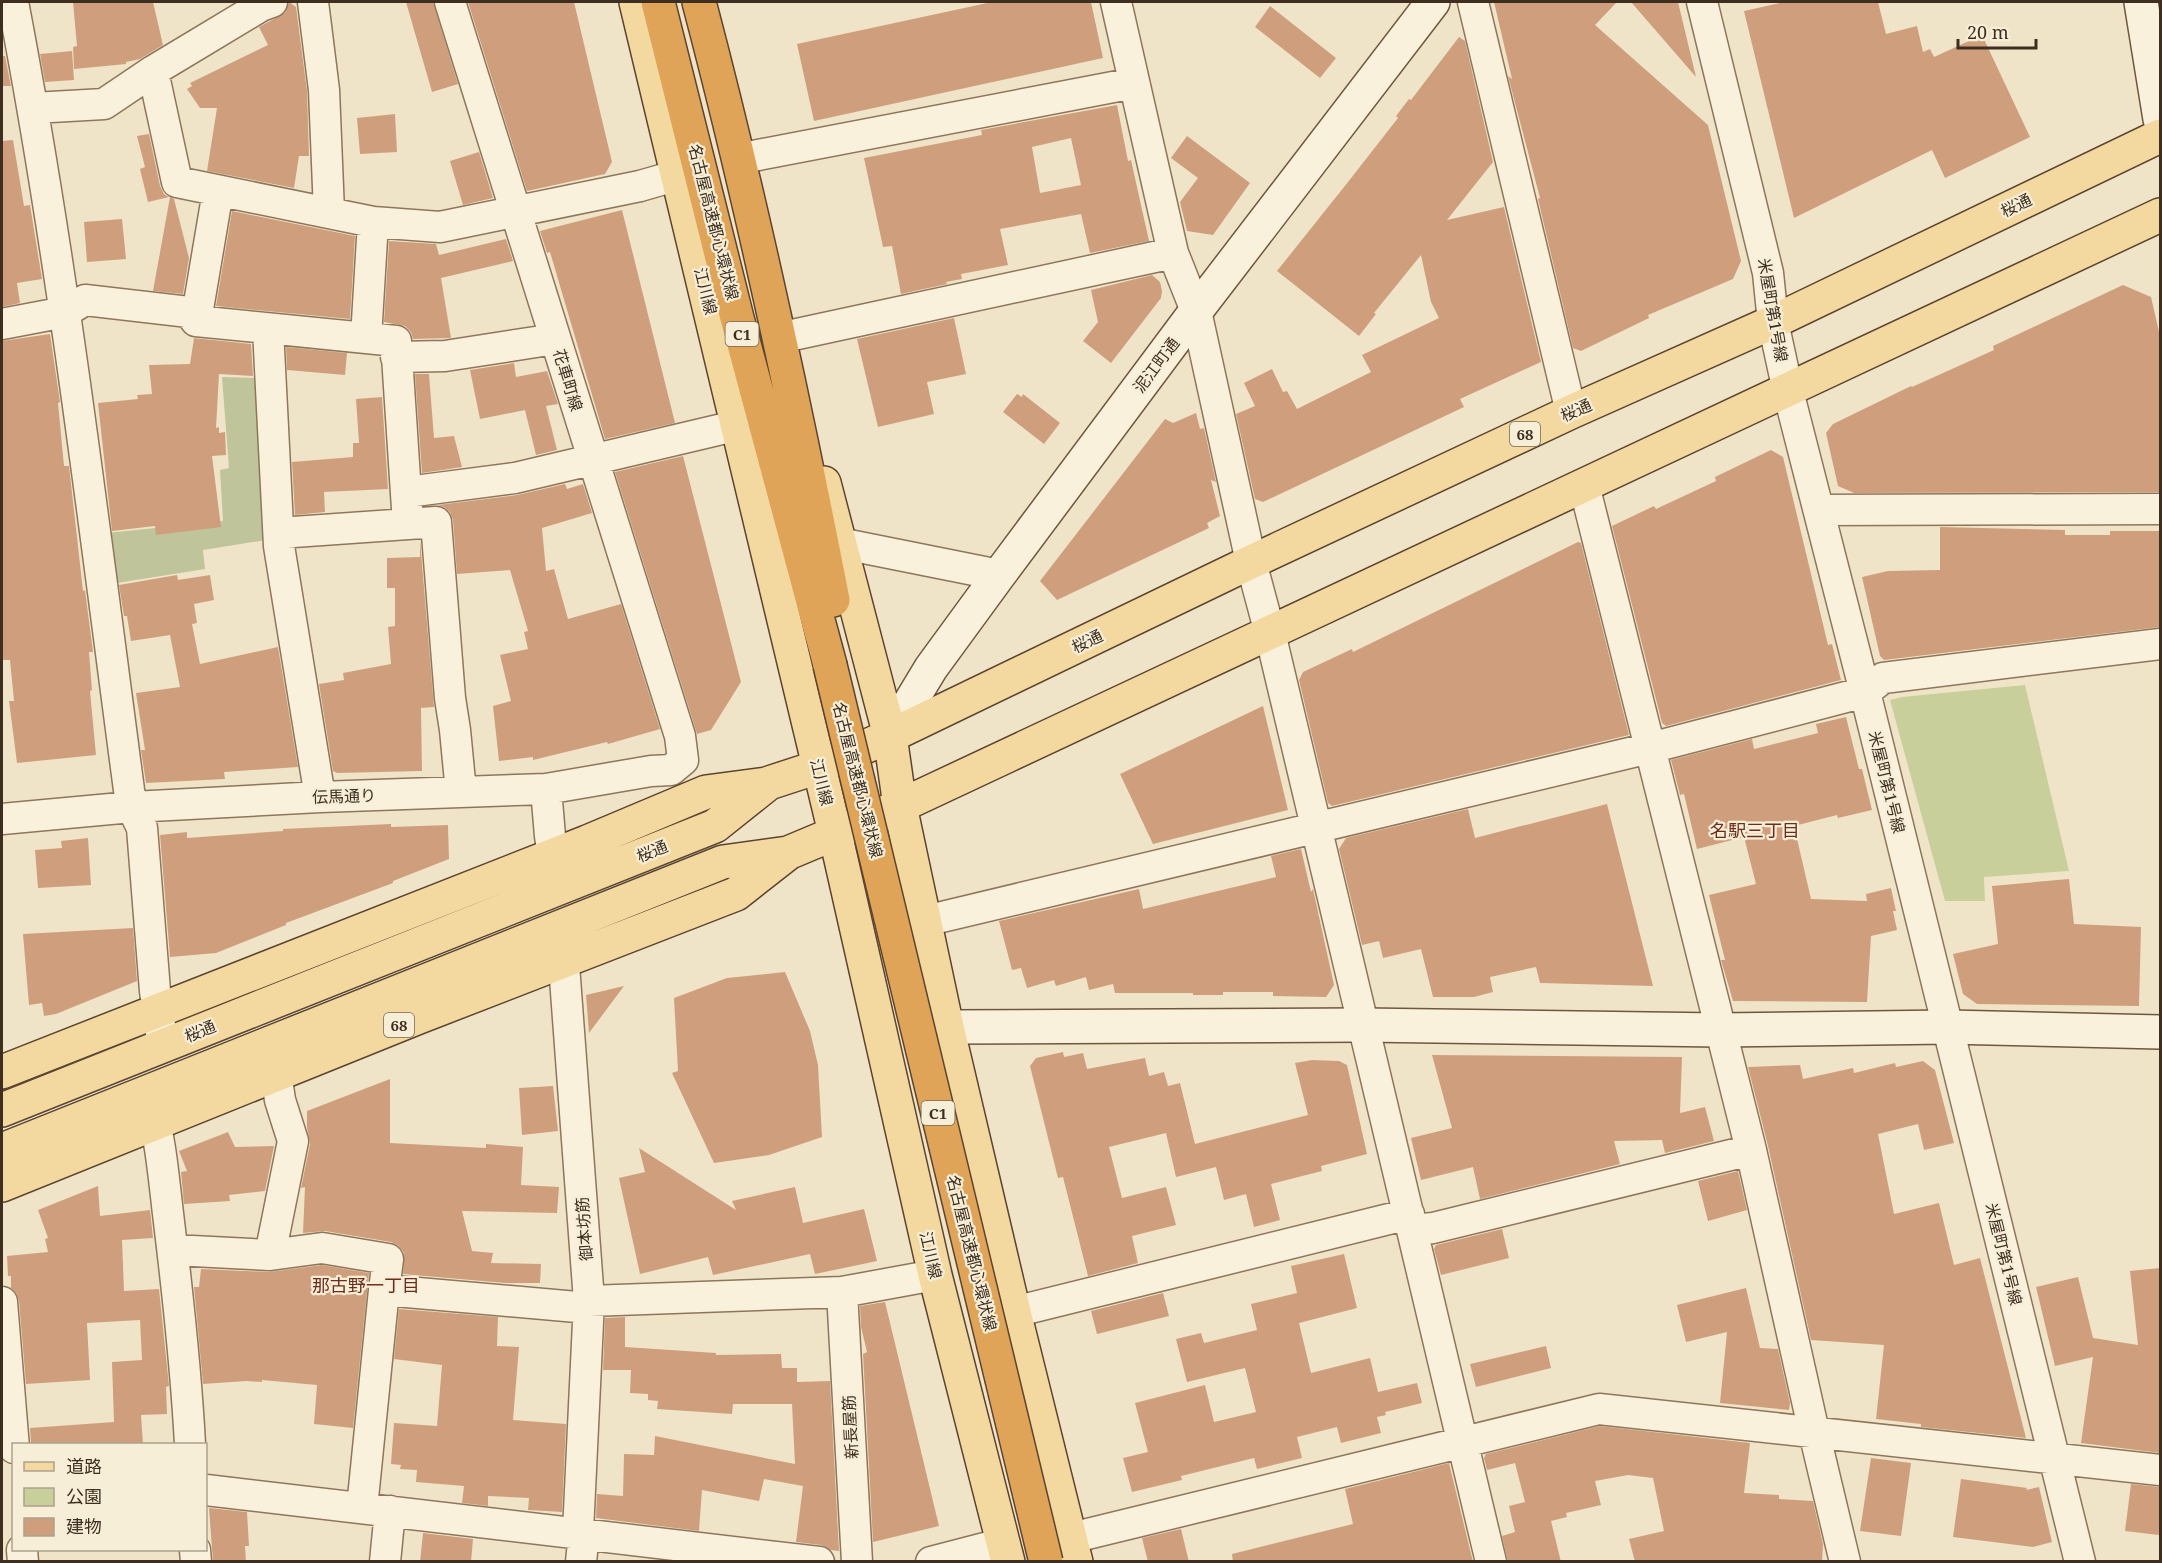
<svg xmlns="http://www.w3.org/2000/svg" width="2162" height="1563" font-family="'Noto Serif','Noto Sans JP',serif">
	<rect width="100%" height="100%" fill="#f0e4c8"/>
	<path fill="#c9cf9b" d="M2025 685 2069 871 1984 877 1985 901H1945L1890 700 1902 697Z"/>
	<path fill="#bfc49a" d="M222 377 256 378 266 540 203 550 205 569 117 583 107 533 223 521 220 470 229 468Z"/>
	<path fill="#cf9f7d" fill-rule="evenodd" d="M73 2H153L163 45 140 59 126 62V64L74 69 73 47 77 46Z
		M289 2 296 7 307 91 309 156H299L294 188 207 171 217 108H200L187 89 192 86 190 83 268 45 259 27 285 13Z
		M406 2H433L458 84 432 92Z
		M468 2H574L612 162 605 174 527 191Z
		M992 2H1091L1103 58 814 121 797 44Z
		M1494 2H1617L1595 25 1708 125 1741 261 1733 279 1648 315 1649 318 1581 351 1573 348 1538 199 1540 198 1508 76 1512 79Z
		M1631 2H1678L1696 77Z
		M1784 2H1878L1886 34 1917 26 1923 52 1930 49 1934 57 1982 35 2030 137 1945 178 1932 150 1794 218 1744 11Z
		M1270 6 1336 58 1320 78 1255 27Z
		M1459 37 1465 41 1493 162 1447 220 1504 207 1541 362 1460 399 1464 407 1263 502 1255 499 1236 414 1255 406 1244 383 1272 369 1283 392 1287 391 1297 409 1371 372 1362 355 1439 318 1431 302 1421 255 1374 313 1376 314 1359 336 1277 271 1348 182 1398 118 1396 116 1409 99 1411 100Z
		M72 51 74 80 45 82 40 54Z
		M2 56H5L11 86H2Z
		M1117 105 1128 161 1131 160 1149 241 1090 253 1081 214 1000 229 1008 265 961 274 962 279 946 282 947 284 901 294 892 246 883 247 864 158 982 135 981 130ZM1071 138 1081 185 1040 193 1032 147Z
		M395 114 397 152 360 154 357 118Z
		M149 134 160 186 164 194 169 197 148 202 140 169 145 167 137 136Z
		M1187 136 1250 183 1213 235 1187 231 1180 202 1198 178 1171 158Z
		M13 140 24 206 30 205 42 279 17 283 20 303 2 307V141Z
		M479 152 493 198 463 205 450 161Z
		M170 197 174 199 189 258 183 294 153 291Z
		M622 210 675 423 605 439 550 252 547 253 540 231Z
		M232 211 355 236 350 319 216 306Z
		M122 219 126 259 87 262 84 222Z
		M506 239 513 261 441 278 451 338 413 339 411 332 405 326 384 322 389 241 436 244 439 255Z
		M1152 275 1160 282 1162 291 1161 298 1111 363 1083 341 1098 322 1091 290Z
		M2123 285 2151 297 2160 336V492L1854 493 1838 486 1826 433 1833 424 1911 386 1912 387 1994 350 1993 346Z
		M954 318 966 374 927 382 934 414 878 427 857 339Z
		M50 334 60 402 58 403 64 466H69L83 591 85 590 90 629 93 652H89L92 690 90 691 96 755 17 763 9 701H14L10 660H2V341Z
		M194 338 251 344 253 376 219 374 216 428 219 427V433L225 432 226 455 212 456 221 527 156 535 155 526 112 531 98 403 138 399 137 395 152 394 149 365 190 364Z
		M286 347 347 353 345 375 287 370Z
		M514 363 516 377 547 371 558 404 546 406 557 450 536 455 525 410 480 419 470 370Z
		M415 374H429L434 438 454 436 462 467 422 473Z
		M1017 394 1022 397 1023 394 1060 423 1044 444 1003 412Z
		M382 397 388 489 324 492 325 512 295 515 292 462 353 457V443H359L356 399Z
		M1196 413 1200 429 1204 428 1216 482 1211 480 1220 516 1207 523 1209 528 1057 600 1040 581 1165 419 1173 423Z
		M1771 450 1783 457 1828 645 1832 644 1841 680 1666 726 1662 723 1612 526 1654 506 1656 509 1716 481 1715 477Z
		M683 456 741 682 711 730 697 734 615 472Z
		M565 484 567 489 583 484 592 513 542 528 546 571 554 569 568 619 621 604 660 729 608 744 607 742 533 760V757L499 761 493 706 511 701 500 655 528 649 524 632 528 631 510 570 457 574 453 520 450 512 444 507 438 505 517 495Z
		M1940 527 2065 530V535H2110V531H2160V627L1884 660 1880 656 1862 577 1888 571 1940 570Z
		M420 540 434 707 421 708 422 771 337 773 333 771 319 684 344 680 343 673 391 664 388 627 395 626V588H387V558L420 557Z
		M1578 542 1581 543 1629 735 1332 806 1328 803 1299 680 1303 672 1352 649 1353 652Z
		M177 575 178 580 210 575 214 600 194 604 197 623 192 624 200 664 278 647 298 767 224 772 225 779 146 783 141 750H145L136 693 180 687 170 635 131 641 127 616H124L119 585Z
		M1263 706 1288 810 1153 844 1120 774Z
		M1846 717 1859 769H1862L1872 810 1838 818 1837 815 1794 826 1811 899 1867 901 1866 894 1891 888 1896 911H1893L1897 930 1871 936 1867 1002 1733 1001 1721 960H1725L1709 895 1756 884 1744 837 1697 849 1684 794 1680 795 1671 760 1752 739 1754 749 1818 733 1816 724Z
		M1607 804 1653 986 1540 983 1536 967 1490 977 1493 992 1474 997H1433L1421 949 1383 958 1379 941 1362 945 1339 849 1346 838 1468 809 1475 838Z
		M391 824V827L448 825 449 859 393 881V883L286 923V925L216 953 170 957 160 835 187 832V838L283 831V829Z
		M88 838 91 885 38 888 35 850 62 848 61 841Z
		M1301 849 1311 892 1313 889 1334 985 1326 997 1273 996V992H1223V995H1193V993H1115L1113 984 1089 990 1086 977 1056 986 1054 980 1027 988 1021 968 1012 970 999 921 1139 889 1143 909 1276 877 1271 856Z
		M2069 879 2074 924 2141 927 2139 1006 1977 1004 1963 994 1953 954 1998 944 1992 886Z
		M133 928 137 981 56 1014 44 1016 42 1003 29 1005 23 934Z
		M785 972 810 1031 818 1065 822 1137 769 1155 714 1163 672 1073 678 1071 674 998 727 978Z
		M624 986 589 1033 586 995Z
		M1063 1052 1064 1057 1083 1053 1087 1069 1145 1058 1149 1076 1164 1072 1168 1086 1180 1083 1195 1144 1308 1115 1295 1063 1312 1060 1339 1061 1347 1065 1367 1154 1321 1166 1322 1171 1271 1184 1280 1220 1254 1227 1246 1194 1224 1200 1216 1167 1176 1177 1166 1133 1109 1147 1122 1198 1166 1187 1176 1225 1132 1236 1138 1263 1088 1276 1063 1177 1058 1178 1030 1066 1036 1058Z
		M1432 1055 1682 1057 1680 1113 1705 1107 1714 1141 1665 1153 1662 1140 1614 1141 1620 1164 1480 1199 1473 1167 1421 1180 1411 1138 1452 1128Z
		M1923 1061 1935 1070 1954 1143 1924 1150 1918 1124 1878 1134 1894 1214 1939 1203 1954 1265 1980 1258 2026 1438 1921 1427V1424L1876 1419 1884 1345 1811 1340 1768 1146 1748 1067 1800 1065 1803 1079 1853 1068 1854 1073 1895 1063 1896 1067Z
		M390 1079V1143L486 1148V1144L523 1147 521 1185 559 1187 557 1213 462 1211 472 1251 493 1253 491 1263 541 1264 540 1283H505L403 1274 404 1253 399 1246 391 1242 325 1231 303 1233 305 1187 301 1188 310 1144 307 1127V1111Z
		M553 1086 558 1131 522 1135 519 1088Z
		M228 1132 235 1147 274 1146 265 1191 229 1195 230 1201 184 1204 181 1172 187 1171 179 1151Z
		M639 1148 736 1210 732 1201 795 1187 803 1223 864 1209 877 1261 815 1274 810 1254 713 1275 708 1257 640 1274 619 1178 645 1172Z
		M1738 1171 1747 1210 1708 1221 1698 1181Z
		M98 1186 100 1216 150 1210 153 1238 122 1240 124 1291 159 1289 169 1386 166 1387 167 1414 141 1415 143 1444H31L30 1428 114 1422 112 1362 142 1360 140 1320 87 1323 90 1380 26 1384 19 1301 16 1293 11 1288V1276H8L7 1256 48 1252 45 1239 48 1238 38 1210Z
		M1502 1229 1509 1258 1441 1275 1434 1249 1436 1245Z
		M1344 1254 1357 1308 1299 1323 1311 1373 1370 1358 1378 1392 1417 1383 1422 1403 1385 1412 1386 1415 1377 1417 1381 1433 1341 1443 1337 1427 1297 1437 1302 1458 1257 1469 1254 1458 1181 1476 1182 1480 1132 1492 1123 1458 1148 1452 1135 1403 1205 1385 1214 1422 1256 1412 1245 1368 1187 1382 1176 1339 1201 1333 1204 1343 1257 1330 1251 1304 1297 1293 1291 1266Z
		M322 1265 369 1273 353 1428 314 1424 317 1385 262 1380V1382L246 1381 203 1384 194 1287H199L201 1269 269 1272Z
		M2160 1268V1453L2081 1443 2093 1357 2055 1366 2036 1287 2078 1277 2093 1338 2138 1345 2130 1271Z
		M1746 1288 1760 1348 1778 1349 1790 1403 1789 1410 1720 1403 1727 1332 1686 1342 1677 1305Z
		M1163 1293 1169 1316 1097 1334 1091 1311Z
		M885 1302 939 1526 873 1542 863 1354 867 1352 861 1327 860 1306Z
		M399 1309 498 1317 497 1346 519 1347 513 1420 566 1424 562 1512 528 1510 529 1498 488 1496V1506L462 1503 464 1486 416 1482 417 1470 400 1469 401 1465 391 1464 394 1423 437 1426 442 1365 394 1359Z
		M625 1317V1347L716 1353V1355L781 1354 782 1368H797V1382L830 1381 839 1551 831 1550 821 1545 796 1542 803 1486 764 1479 759 1501 702 1490 699 1531 596 1518 597 1494 623 1496 624 1454 654 1455 655 1436 795 1464 792 1404H733L732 1414 657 1409 658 1401 648 1400V1394L630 1393 631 1370H603L605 1318Z
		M1546 1346 1551 1368 1476 1387 1470 1364Z
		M1600 1426 1750 1443 1744 1493 1779 1495V1499L1813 1501 1823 1544 1822 1562H1635L1629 1539 1664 1531 1653 1478 1628 1475 1595 1481 1601 1505 1566 1513 1567 1517 1551 1521 1561 1562H1508L1502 1536 1515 1532 1509 1506 1525 1502 1515 1463 1487 1470 1484 1458 1486 1454Z
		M1871 1458 1911 1463 1901 1536 1860 1531Z
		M1449 1463 1473 1562H1233L1232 1554 1353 1524 1345 1489Z
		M1961 1479 2027 1488 2026 1490 2039 1487 2052 1542 2033 1547 1953 1537Z
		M2131 1484 2160 1487 2159 1535 2125 1531Z
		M209 1508 247 1512 249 1546H245L246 1562H213Z
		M1181 1529 1189 1562H1148L1142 1538Z
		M423 1533 473 1539 471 1562H420Z"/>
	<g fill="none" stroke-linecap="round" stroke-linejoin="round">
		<defs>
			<path id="street" d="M13 2C63 263 94 527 129 790L132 807 142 828 155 991 163 1046
				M313 2 324 90 329 212
				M1116 2 1173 253 1196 311 1251 562 1270 633 1491 1562
				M1473 2 1571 412
				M1702 2 1768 273 1773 322 1788 391 1865 692 2080 1562
				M153 71 177 182 373 222 440 227 640 186 678 175
				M33 108 104 104 153 71 261 6 272 2
				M753 156 1134 83
				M196 321 218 191
				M2 324 65 312 85 300 189 312 196 321 396 341 408 524 436 522 450 698 455 730 461 792
				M268 329 279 546 320 797
				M788 336 1173 253
				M366 338 373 222
				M396 357 445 356 555 339
				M1584 485 1751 1150 1814 1432 1845 1562
				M407 492 515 478 739 425
				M1819 510 2160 509
				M279 533 408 524
				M839 543 999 575
				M546 789 550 836 557 878
				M2 819 132 807 320 797 546 789 651 771 671 770 683 760 680 736 450 2
				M925 921 1650 748 1865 692 1883 678 2160 644
				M562 938 589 1301 578 1532
				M150 1101C161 1140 164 1181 169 1222 178 1296 186 1370 190 1444
				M1412 1230 1433 1228 1751 1150
				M173 1250 270 1255 322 1248 388 1259 384 1290 577 1307 589 1301 842 1292 935 1275
				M270 1255 293 1141 280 1100 273 1052
				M842 1292 857 1562
				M2 1302 14 1448
				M1014 1312 1409 1214
				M206 1490 819 1562
				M362 1508 384 1290
				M1071 1538 1599 1409 2160 1470
				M22 1550 23 1562
				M195 1550 196 1562
				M385 1562 390 1511
				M581 1562 584 1533
				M931 1562 1004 1543"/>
			<path id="secondary" d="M2141 2 2160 119
				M890 736 931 668 999 575 1196 311 1433 2
				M947 1027 1363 1025 1720 1030 1948 1027 2160 1032"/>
			<path id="primary" d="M636 2 835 833 935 1275 1008 1562
				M824 483 890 736 900 806 947 1027 1014 1312 1076 1562
				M2 1072 587 842 706 792 767 784
				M2 1110 715 826 769 783 818 767 890 736 1251 562 1571 412 1773 322 2160 136
				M2 1150 723 862 788 853 900 806 2160 215
				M2 1185 419 1017 736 894 787 854"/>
			<path id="highway" d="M658 2 737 318 830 665
				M699 2C751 199 794 400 833 600"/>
		</defs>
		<use href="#street" stroke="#8d765c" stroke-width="33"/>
		<use href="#secondary" stroke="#6f573f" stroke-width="36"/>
		<use href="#primary" stroke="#5b4430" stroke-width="36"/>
		<use href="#highway" stroke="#5b4430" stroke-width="36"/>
		<use href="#street" stroke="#faf1dc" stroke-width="30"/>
		<use href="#secondary" stroke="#faf1dc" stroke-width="33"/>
		<use href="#primary" stroke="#f3d9a0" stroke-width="33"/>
		<use href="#highway" stroke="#e0a458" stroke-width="33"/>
		<defs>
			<path id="highway-bridge" d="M830 665 1046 1562"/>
		</defs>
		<use href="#highway-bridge" stroke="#5b4430" stroke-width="36" stroke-linecap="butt"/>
		<use href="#highway-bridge" stroke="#e0a458" stroke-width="33"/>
	</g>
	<g text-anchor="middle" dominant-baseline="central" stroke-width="4.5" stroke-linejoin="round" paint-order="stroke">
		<g fill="#f7eed8" stroke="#756857" stroke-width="1.5">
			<rect x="725.5" y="322" width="33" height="24" rx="4.5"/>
			<rect x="1510" y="422" width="30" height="24" rx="4.5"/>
			<rect x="384" y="1013" width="30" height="24" rx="4.5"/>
			<rect x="921.5" y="1101" width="33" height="24" rx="4.5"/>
		</g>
		<g font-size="15" font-weight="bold" fill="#3d2e20">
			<text x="742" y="334">C1</text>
			<text x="1525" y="434">68</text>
			<text x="399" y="1025">68</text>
			<text x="938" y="1113">C1</text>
		</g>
		<g font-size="16" fill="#3d2e20" stroke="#f7eed8">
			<text transform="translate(2016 205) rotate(-26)">桜通</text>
			<text transform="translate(714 222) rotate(76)">名古屋高速都心環状線</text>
			<text transform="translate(706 291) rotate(76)">江川線</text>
			<text transform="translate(1773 310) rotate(80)">米屋町第1号線</text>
			<text transform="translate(1156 365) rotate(-53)">泥江町通</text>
			<text transform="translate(568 380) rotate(73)">花車町線</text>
			<text transform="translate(1576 410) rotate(-24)">桜通</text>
			<text transform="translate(1087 641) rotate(-26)">桜通</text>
			<text transform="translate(858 780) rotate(76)">名古屋高速都心環状線</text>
			<text transform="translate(822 782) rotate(76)">江川線</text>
			<text transform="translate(1887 782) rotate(76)">米屋町第1号線</text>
			<text transform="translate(344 796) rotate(-2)">伝馬通り</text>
			<text transform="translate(652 851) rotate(-22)">桜通</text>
			<text transform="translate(200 1031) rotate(-22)">桜通</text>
			<text transform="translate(584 1229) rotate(-94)">御本坊筋</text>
			<text transform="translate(972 1253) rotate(76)">名古屋高速都心環状線</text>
			<text transform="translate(2004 1254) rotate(76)">米屋町第1号線</text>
			<text transform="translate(931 1255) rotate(77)">江川線</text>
			<text transform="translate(850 1427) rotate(-93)">新長屋筋</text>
		</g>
		<g font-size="18" fill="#6b2e1e" stroke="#f7eed8">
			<text x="1755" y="830">名駅三丁目</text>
			<text x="366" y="1285">那古野一丁目</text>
		</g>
	</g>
	<rect width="2162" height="1563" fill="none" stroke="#3d2e20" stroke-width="6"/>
	<rect x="12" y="1443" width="195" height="108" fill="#f7eed8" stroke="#ada18e" stroke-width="1.5"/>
	<rect x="24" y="1462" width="30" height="9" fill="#f3d9a0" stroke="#ada18e" stroke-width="1.5"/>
	<text x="66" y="1473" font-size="18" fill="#3d2e20">道路</text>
	<rect x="24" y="1488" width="30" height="18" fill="#c9cf9b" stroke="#ada18e" stroke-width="1.5"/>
	<text x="66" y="1503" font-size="18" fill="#3d2e20">公園</text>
	<rect x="24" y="1518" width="30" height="18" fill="#cf9f7d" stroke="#ada18e" stroke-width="1.5"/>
	<text x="66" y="1533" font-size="18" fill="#3d2e20">建物</text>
	<path d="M1958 39v9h78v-9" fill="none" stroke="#3d2e20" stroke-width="3"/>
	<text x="1967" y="39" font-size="18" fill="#3d2e20" stroke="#f7eed8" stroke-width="4.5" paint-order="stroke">20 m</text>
</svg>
